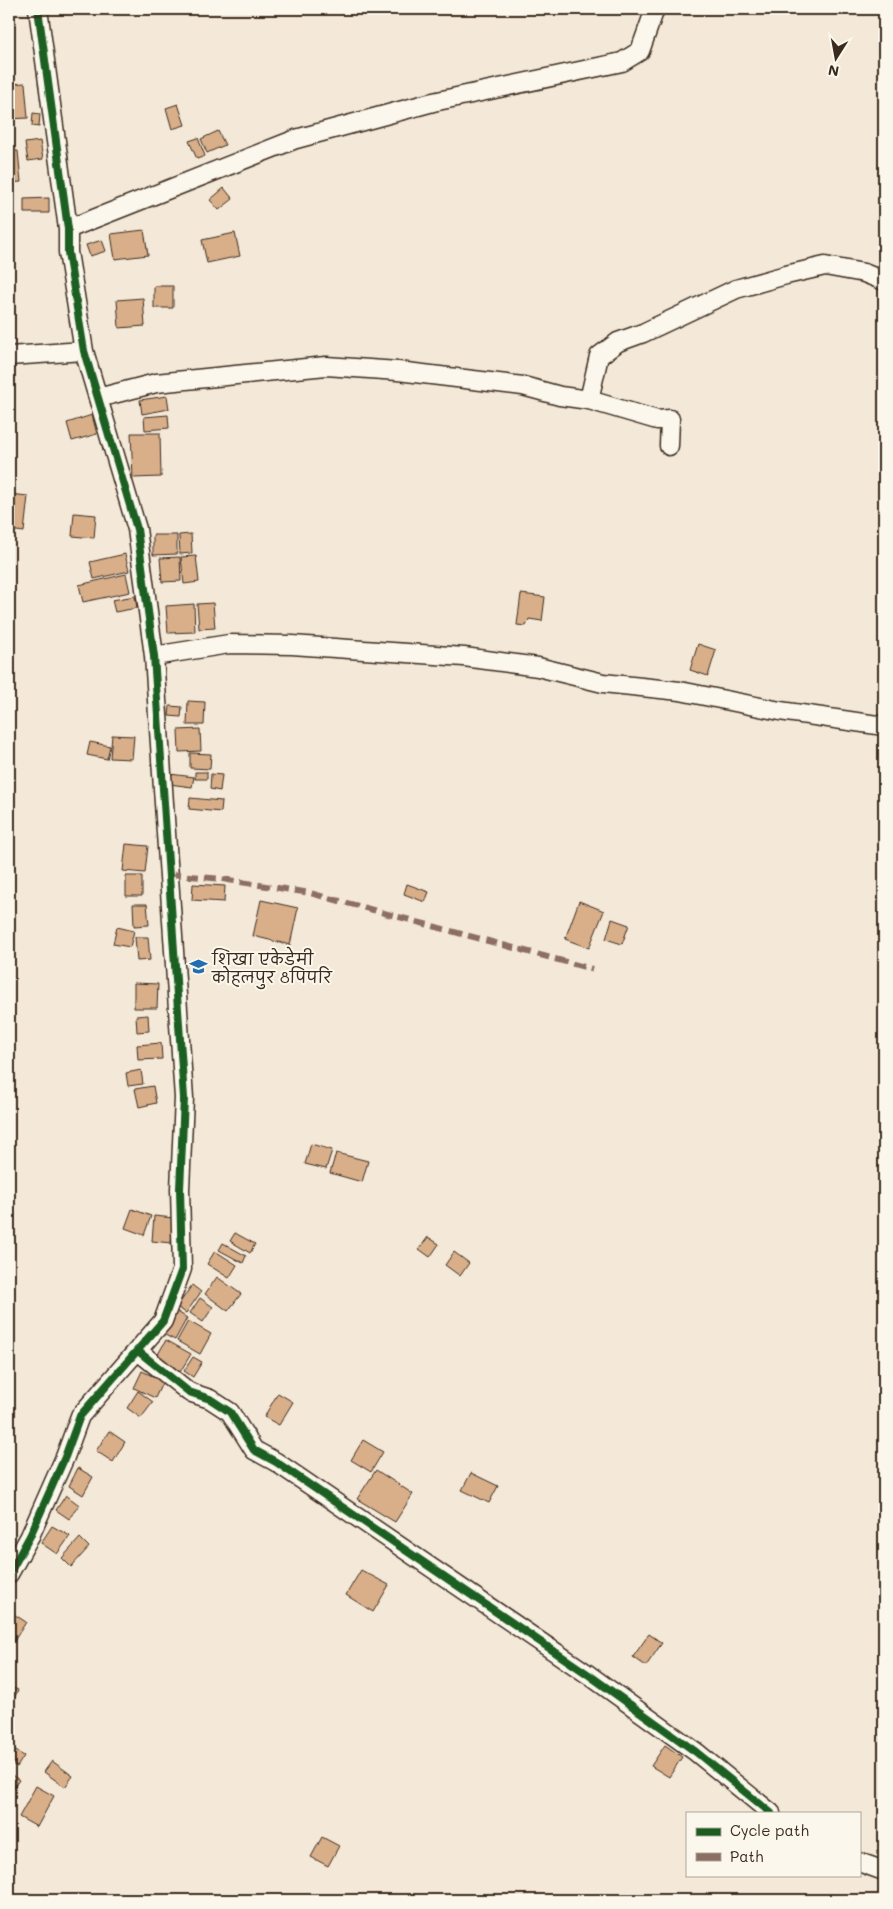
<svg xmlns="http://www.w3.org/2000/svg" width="893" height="1909" font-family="Mali,'Playpen Sans Deva',sans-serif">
	<rect width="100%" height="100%" fill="#f4e9d8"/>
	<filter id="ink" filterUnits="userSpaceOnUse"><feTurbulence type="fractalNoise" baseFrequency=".02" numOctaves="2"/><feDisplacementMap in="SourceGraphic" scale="10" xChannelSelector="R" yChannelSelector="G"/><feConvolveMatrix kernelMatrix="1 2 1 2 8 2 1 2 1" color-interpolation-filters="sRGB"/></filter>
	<g filter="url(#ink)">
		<path fill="#d9af8a" stroke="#3b2a1e" d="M25 83 28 118 9 119V84Z
			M178 104 185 125 172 129 166 108Z
			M33 113 40 114 39 127 32 126Z
			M218 131 225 145 207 153 201 139Z
			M198 138 205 156 197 159 189 141Z
			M40 141 43 159 28 161 25 143Z
			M9 151H18L21 182 9 183Z
			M224 188 233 199 219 210 210 200Z
			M49 198V213H24V199Z
			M144 230 148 255 115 259 111 234Z
			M235 233 240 256 207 263 202 240Z
			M102 240 106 251 90 256 86 245Z
			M154 286H173V308H154Z
			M143 298 145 326 119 328 117 300Z
			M167 396 169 409 142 414 140 400Z
			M92 415 97 434 72 441 67 423Z
			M168 415 169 428 145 430 144 417Z
			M131 433H160L161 477 133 478Z
			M9 494 28 496 24 532 9 530Z
			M74 513 96 515 94 538 72 536Z
			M191 534 192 553 180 554 179 535Z
			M153 535H177V554L153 555Z
			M125 554 129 571 94 579 90 562Z
			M196 556 199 582 184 584 181 557Z
			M180 557 181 581 162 582 160 558Z
			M126 574 130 592 83 602 79 585Z
			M521 594 545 597 542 621 529 619 526 626 517 625Z
			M135 596 137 608 115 612 112 600Z
			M213 603 215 628 199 629 197 604Z
			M194 604 195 632 168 633 166 606Z
			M698 644 716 650 708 676 690 670Z
			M188 701 205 702 204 725H187Z
			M170 706 182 707 181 717 169 716Z
			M200 729 201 751 179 752 178 730Z
			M112 735 134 736 132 759 110 758Z
			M90 742 110 746 107 759 87 755Z
			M190 753 211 754 210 769 190 768Z
			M195 772H207V779H195Z
			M170 774 194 777 192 787 169 784Z
			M211 774 222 775 220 791 210 789Z
			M190 798 222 801 221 812 189 809Z
			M126 844 148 846 145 873 123 871Z
			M126 876H142V896H126Z
			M193 884 225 886 224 902 192 900Z
			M407 884 429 892 425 902 404 894Z
			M261 900 298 908 290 945 253 936Z
			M579 901 604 911 589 948 565 939Z
			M133 904H147L149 925 134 926Z
			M612 919 629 925 622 944 606 939Z
			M117 927 134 931 130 947 113 944Z
			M135 937H148L150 960 137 961Z
			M134 983 158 984 157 1008H134Z
			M148 1015 149 1031 137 1032 136 1016Z
			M161 1043 162 1059 138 1060 137 1045Z
			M141 1070 143 1084 128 1086 126 1073Z
			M153 1086 156 1103 139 1107 135 1089Z
			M311 1144 332 1150 326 1169 305 1164Z
			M336 1153 368 1161 362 1182 330 1173Z
			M132 1209 151 1216 144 1235 125 1228Z
			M154 1216 174 1218 171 1243 152 1241Z
			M235 1233 255 1244 250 1253 230 1241Z
			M428 1237 439 1244 430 1257 419 1249Z
			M223 1243 246 1256 243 1263 219 1250Z
			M215 1251 237 1265 229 1278 207 1264Z
			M454 1252 469 1263 460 1276 445 1265Z
			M217 1277 241 1294 228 1311 205 1294Z
			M192 1285 201 1292 186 1313 177 1307Z
			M200 1298 213 1307 203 1322 190 1313Z
			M176 1311 187 1318 175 1340 163 1334Z
			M188 1321 211 1334 200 1354 177 1341Z
			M166 1340 191 1354 180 1372 156 1358Z
			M193 1357 202 1362 193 1377 184 1371Z
			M142 1371 163 1381 155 1398 134 1388Z
			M138 1391 153 1402 141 1418 127 1408Z
			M278 1393 293 1402 279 1425 264 1417Z
			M109 1431 125 1442 113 1462 96 1451Z
			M363 1440 383 1452 371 1472 351 1460Z
			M78 1468 93 1477 83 1495 69 1486Z
			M376 1470 413 1494 395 1522 357 1499Z
			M471 1473 498 1486 489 1503 462 1490Z
			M66 1495 79 1505 69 1519 56 1510Z
			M52 1526 70 1536 57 1554 41 1543Z
			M80 1538 89 1547 71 1567 62 1558Z
			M361 1570 389 1585 373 1612 346 1595Z
			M9 1611 26 1622 9 1649Z
			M649 1634 662 1643 646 1666 633 1657Z
			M9 1686 18 1690 9 1710Z
			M665 1745 682 1757 669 1777 651 1766Z
			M9 1747 24 1756 17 1767 9 1762Z
			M52 1761 73 1776 65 1787 44 1772Z
			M9 1773 19 1780 11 1791 9 1789Z
			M36 1786 54 1796 37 1827 19 1817Z
			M322 1837 339 1846 328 1866 311 1857Z"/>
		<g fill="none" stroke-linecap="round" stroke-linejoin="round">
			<defs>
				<path id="street" d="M68 229 296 139 433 102 622 62 640 51 655 9
					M9 356 84 351
					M98 398 156 383 326 366 398 371 523 386 560 396 589 400 657 420 670 419 669 446
					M589 400 599 356 618 342 643 333 736 289 786 275 825 266 864 273 884 281
					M154 656 229 644 292 645 464 657 538 667 603 683 680 691 780 711 884 726
					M138 1351 189 1392 210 1399 230 1412 254 1450 276 1462 589 1675 696 1752 771 1813
					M9 1574 30 1536 65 1457 80 1416 163 1321 182 1269 180 1189 184 1098 154 656 137 529 84 351 68 252V229L38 9
					M859 1862 884 1871"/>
			</defs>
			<use href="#street" stroke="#3b2a1e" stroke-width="21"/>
			<use href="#street" stroke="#fbf7ec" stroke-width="18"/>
			<path stroke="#8d6e63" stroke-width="6" stroke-dasharray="12 6" stroke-linecap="butt" d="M169 874 222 879 310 893 592 969"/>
			<defs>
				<path id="cycleway" d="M138 1351 189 1392 210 1399 230 1412 254 1450 276 1462 589 1675 696 1752 771 1813
					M9 1574 30 1536 65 1457 80 1416 163 1321 182 1269 180 1189 184 1098 154 656 137 529 84 351 68 252V229L38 9"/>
			</defs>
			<use href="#cycleway" stroke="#fbf7ec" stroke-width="11"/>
			<use href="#cycleway" stroke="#1b5e20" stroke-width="8"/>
		</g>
	</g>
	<defs>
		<symbol id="school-bare" viewBox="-9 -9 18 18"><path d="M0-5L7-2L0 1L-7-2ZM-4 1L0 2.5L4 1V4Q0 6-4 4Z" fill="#1f6fb2" stroke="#fbf7ec" stroke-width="2.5" paint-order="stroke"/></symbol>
	</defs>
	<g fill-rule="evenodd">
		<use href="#school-bare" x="186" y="954" width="25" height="25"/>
	</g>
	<g text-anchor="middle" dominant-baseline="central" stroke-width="4" stroke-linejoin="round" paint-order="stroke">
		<g font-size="16" fill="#3b2a1e" stroke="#fbf7ec" text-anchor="start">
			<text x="212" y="958">शिखा एकेडेमी<tspan x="212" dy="18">कोहलपुर 8पिपरि</tspan></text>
		</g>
	</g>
	<rect width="893" height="1909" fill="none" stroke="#fbf7ec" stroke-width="30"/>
	<rect x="15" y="15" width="863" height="1879" fill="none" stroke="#3b2a1e" stroke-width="2" filter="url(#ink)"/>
	<rect x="686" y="1812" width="175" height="65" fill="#fbf7ec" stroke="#aea59a"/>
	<rect x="696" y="1828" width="25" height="8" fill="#1b5e20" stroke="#aea59a"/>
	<text x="730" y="1836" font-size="15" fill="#3b2a1e">Cycle path</text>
	<rect x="696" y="1853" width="25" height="8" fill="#8d6e63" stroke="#aea59a"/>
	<text x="730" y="1862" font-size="15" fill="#3b2a1e">Path</text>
	<g transform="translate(836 58) rotate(191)" stroke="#fbf7ec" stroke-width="4" paint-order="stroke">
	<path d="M0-4L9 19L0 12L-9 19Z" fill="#3b2a1e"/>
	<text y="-8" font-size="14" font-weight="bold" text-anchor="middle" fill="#3b2a1e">N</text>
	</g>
</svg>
